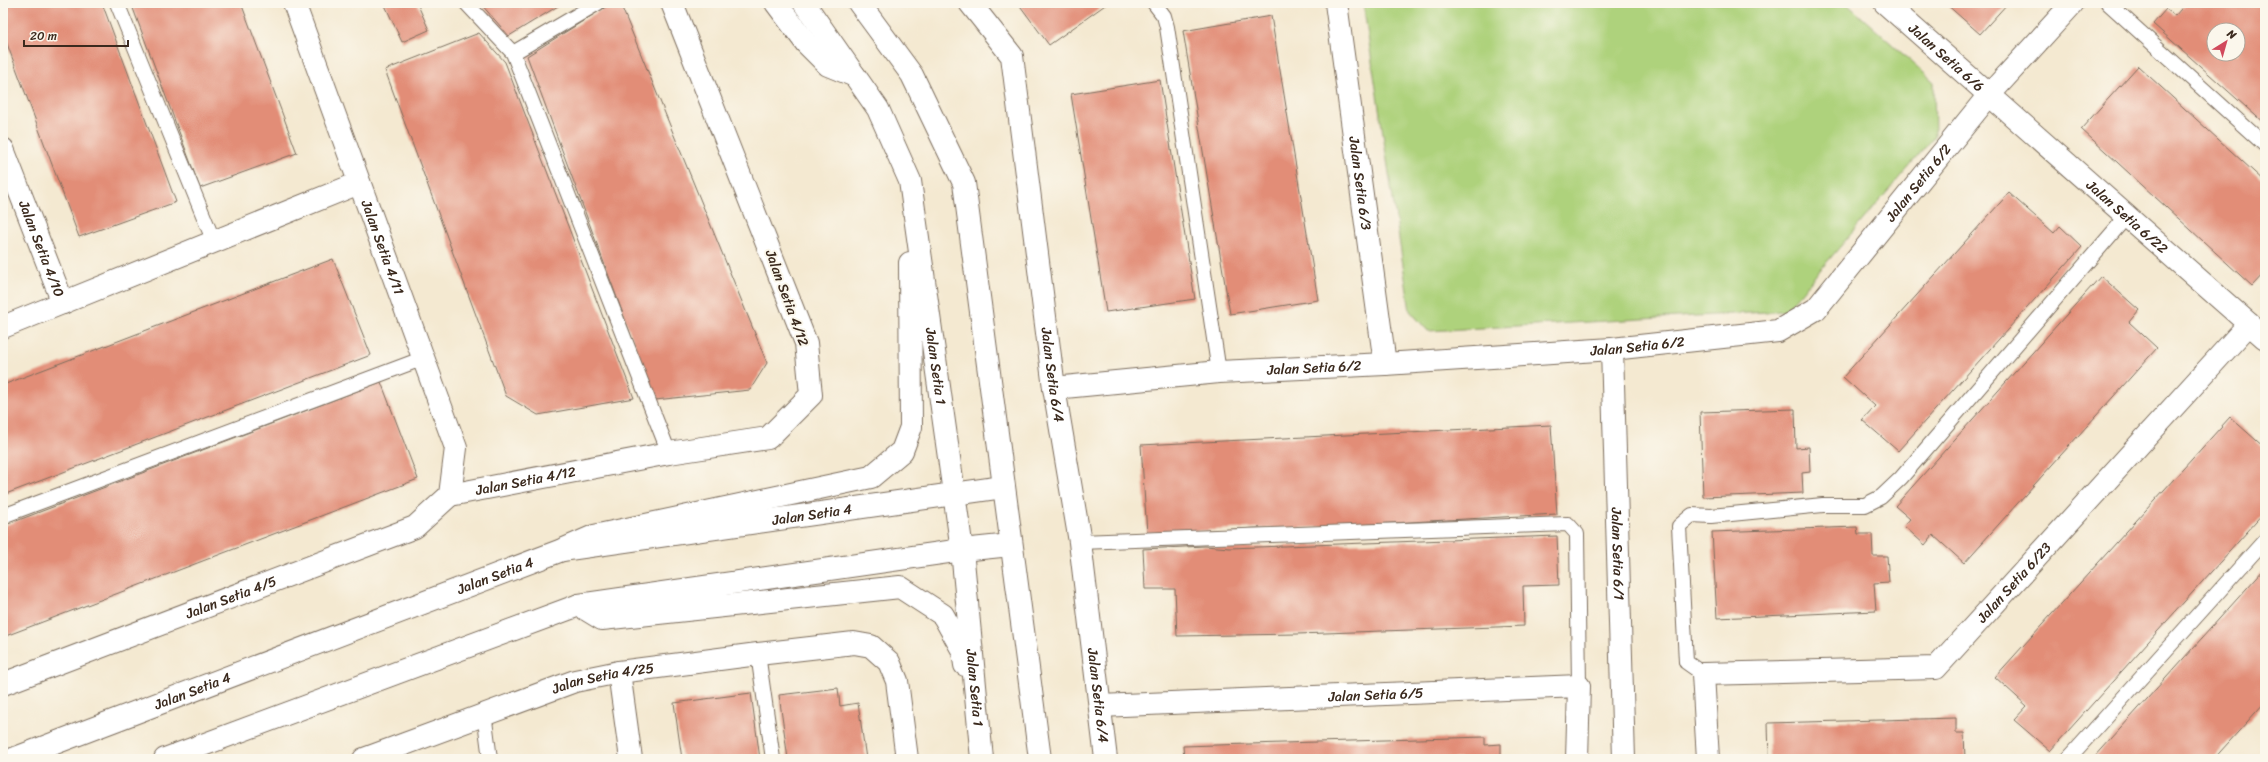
<svg xmlns="http://www.w3.org/2000/svg" width="2268" height="762" font-family="Sriracha,sans-serif">
	<rect width="100%" height="100%" fill="#fbf7ec"/>
	<filter id="ink" filterUnits="userSpaceOnUse"><feTurbulence type="fractalNoise" baseFrequency=".025" numOctaves="2"/><feDisplacementMap in="SourceGraphic" scale="8" xChannelSelector="R" yChannelSelector="G"/><feConvolveMatrix kernelMatrix="1 2 1 2 8 2 1 2 1" color-interpolation-filters="sRGB"/></filter>
	<filter id="wash" filterUnits="userSpaceOnUse"><feTurbulence type="fractalNoise" baseFrequency=".012" numOctaves="4" result="noise"/><feDisplacementMap in="SourceGraphic" scale="16" xChannelSelector="R" yChannelSelector="G"/><feGaussianBlur stdDeviation="0.9" result="paint"/><feColorMatrix in="noise" values="0 0 0 0 0 0 0 0 0 0 0 0 0 0 0 0 0 1.4 0 .05"/><feComposite in="paint" operator="in"/></filter>
	<g filter="url(#wash)">
		<rect width="100%" height="100%" fill="#f4e9d1"/>
		<path fill="#aed27b" stroke="#747e4c" d="M1363 3H1846L1934 82 1935 136 1785 311 1428 331 1410 311Z"/>
		<g id="blocks">
			<path fill="#e28d77" fill-rule="evenodd" d="M3 3H102L176 202 79 237 3 33Z
				M131 3H241L297 153 200 188Z
				M384 3H417L429 30 402 42Z
				M480 3H563L509 36Z
				M612 3H620L767 363 750 390 655 400 527 56Z
				M1018 3H1108L1049 45Z
				M1945 3H2008L1980 34Z
				M2186 3H2258L2265 9V124L2153 24 2166 9 2175 16ZM2214 30H2238V54H2214Z
				M1271 16 1318 300 1230 314 1183 31Z
				M479 33 505 62 634 398 538 415 506 396 385 70Z
				M2138 66 2265 182V272L2252 286 2081 129Z
				M1160 80 1195 299 1106 312 1071 94Z
				M2009 193 2054 233 2060 226 2082 247 1898 451 1862 420 1875 406 1843 377Z
				M333 259 371 355 3 495V385Z
				M2101 276 2139 310 2129 322 2157 348 1964 563 1933 535 1925 545 1904 526 1910 519 1895 506Z
				M381 382 418 479 3 637V526Z
				M1795 409 1796 448 1809 447 1810 472 1802 473 1803 493 1703 497 1700 412Z
				M2230 417 2265 448V512L2050 751 2014 720 2027 706 1995 677Z
				M1551 425 1557 514 1282 529 1257 528 1147 533 1141 445Z
				M1857 527 1858 534H1872L1873 556H1887L1889 582 1874 583 1876 611 1717 618 1712 532Z
				M1557 536 1559 585 1523 586 1524 626 1297 634 1177 636 1175 589H1145L1143 549 1205 546 1230 548Z
				M2265 568V702L2220 752 2214 759H2093Z
				M838 688 840 706 858 703 866 759H788L779 695Z
				M751 693 760 759H682L674 703Z
				M1956 718V733H1964L1965 759H1769L1768 723Z
				M1485 737V745L1501 744V759H1184L1183 746Z"/>
		</g>
	</g>
	<g filter="url(#ink)">
		<use href="#blocks" fill-opacity="0" stroke="#7c6d5d" stroke-width="1"/>
		<g fill="none" stroke-linecap="round" stroke-linejoin="round">
			<defs>
				<path id="lane" d="M117 3 214 242
					M466 3 513 53 669 453
					M1154 3 1164 16 1167 27 1219 372
					M2108 3 2265 145
					M513 53 598 3
					M3 516 424 358
					M1080 542 1568 524 1577 534 1579 686
					M758 654 773 759
					M1703 674 1686 662 1679 526 1692 515 1711 516 1823 505H1865L1881 497 1901 478 2127 216
					M484 713 490 759
					M2068 759 2265 540"/>
				<g id="street">
					<path id="s1" d="M294 3 456 448 450 495"/>
					<path d="M776 3 806 43 828 65 855 76"/>
					<path id="s2" d="M970 3 1012 56 1054 388 1080 542 1106 759"/>
					<path id="s3" d="M1336 3 1385 364"/>
					<path id="s4" d="M1885 3 2265 338"/>
					<path id="s5" d="M3 149 63 303"/>
					<path d="M3 327 359 183"/>
					<path id="s6" d="M1612 349 1624 759"/>
					<path id="s7" d="M1054 388 1219 372 1385 364 1612 349 1778 331 1816 309 1989 95 2073 3"/>
					<path id="s8" d="M450 495 669 453 768 438 811 395 806 343 672 3"/>
					<path d="M619 672 631 759"/>
					<path id="s9" d="M3 684 415 527 450 495"/>
					<path id="s10" d="M1100 706 1579 686 1577 759"/>
					<path id="s11" d="M364 759 575 681 619 672 758 654 854 643 871 646 889 662 897 681 907 759"/>
					<path id="s12" d="M1708 759 1703 674 1936 668 2249 324"/>
				</g>
				<g id="secondary">
					<path id="s13" d="M13 759 562 550 1003 487"/>
					<path d="M165 759 579 605 962 550 1011 545"/>
				</g>
				<g id="primary">
					<path id="s14" d="M804 3 878 109 910 181 962 550 982 759"/>
					<path d="M859 3 912 75 964 183 1040 759"/>
					<path d="M562 550 594 536 871 477 902 451 911 427 910 263"/>
					<path d="M579 605 602 619 900 587 943 615 963 651 965 665"/>
				</g>
			</defs>
			<use href="#lane" stroke="#7c6d5d" stroke-width="16"/>
			<use href="#street" stroke="#7c6d5d" stroke-width="24"/>
			<use href="#secondary" stroke="#7c6d5d" stroke-width="24"/>
			<use href="#primary" stroke="#7c6d5d" stroke-width="24"/>
			<use href="#lane" stroke="#fff" stroke-width="14"/>
			<use href="#street" stroke="#fff" stroke-width="22"/>
			<use href="#secondary" stroke="#fff" stroke-width="22"/>
			<use href="#primary" stroke="#fff" stroke-width="22"/>
		</g>
	</g>
	<g text-anchor="middle" dominant-baseline="central" stroke-width="4" stroke-linejoin="round" paint-order="stroke">
		<g font-size="14" fill="#3b2a1e" stroke="#fbf7ec">
			<text stroke="none"><textPath href="#s4" startOffset="82">Jalan Setia 6/6</textPath></text>
			<text stroke="none"><textPath href="#s3" startOffset="182">Jalan Setia 6/3</textPath></text>
			<text stroke="none"><textPath href="#s7" startOffset="933">Jalan Setia 6/2</textPath></text>
			<text stroke="none"><textPath href="#s4" startOffset="323">Jalan Setia 6/22</textPath></text>
			<text stroke="none"><textPath href="#s1" startOffset="260">Jalan Setia 4/11</textPath></text>
			<text stroke="none"><textPath href="#s5" startOffset="107">Jalan Setia 4/10</textPath></text>
			<text transform="translate(787 298) rotate(70)">Jalan Setia 4/12</text>
			<text stroke="none"><textPath href="#s7" startOffset="585">Jalan Setia 6/2</textPath></text>
			<text stroke="none"><textPath href="#s14" startOffset="395">Jalan Setia 1</textPath></text>
			<text stroke="none"><textPath href="#s7" startOffset="261">Jalan Setia 6/2</textPath></text>
			<text stroke="none"><textPath href="#s2" startOffset="389">Jalan Setia 6/4</textPath></text>
			<text stroke="none"><textPath href="#s8" startOffset="77">Jalan Setia 4/12</textPath></text>
			<text stroke="none"><textPath href="#s13" startOffset="840">Jalan Setia 4</textPath></text>
			<text stroke="none"><textPath href="#s6" startOffset="205">Jalan Setia 6/1</textPath></text>
			<text stroke="none"><textPath href="#s13" startOffset="516">Jalan Setia 4</textPath></text>
			<text stroke="none"><textPath href="#s12" startOffset="434">Jalan Setia 6/23</textPath></text>
			<text stroke="none"><textPath href="#s9" startOffset="244">Jalan Setia 4/5</textPath></text>
			<text stroke="none"><textPath href="#s11" startOffset="253">Jalan Setia 4/25</textPath></text>
			<text stroke="none"><textPath href="#s14" startOffset="719">Jalan Setia 1</textPath></text>
			<text stroke="none"><textPath href="#s13" startOffset="192">Jalan Setia 4</textPath></text>
			<text stroke="none"><textPath href="#s10" startOffset="276">Jalan Setia 6/5</textPath></text>
			<text stroke="none"><textPath href="#s2" startOffset="713">Jalan Setia 6/4</textPath></text>
		</g>
	</g>
	<rect width="2268" height="762" fill="none" stroke="#fbf7ec" stroke-width="16"/>
	<g transform="translate(2226 42) rotate(37)"><circle r="19" fill="#fbf7ec" stroke="#aea59a"/>
	<path d="M0-3L7 15L0 10L-7 15Z" fill="#d1495b"/>
	<text y="-6" font-size="11" font-weight="bold" text-anchor="middle" fill="#3b2a1e">N</text>
	</g>
	<path d="M24 40v6h104v-6" fill="none" stroke="#3b2a1e" stroke-width="2"/>
	<text x="30" y="40" font-size="12" fill="#3b2a1e" stroke="#fbf7ec" stroke-width="3" paint-order="stroke">20 m</text>
</svg>
